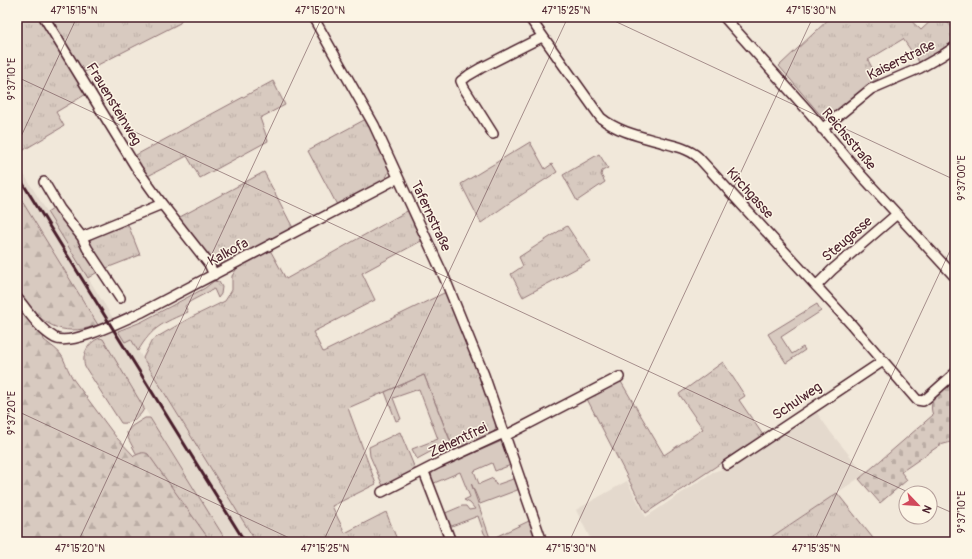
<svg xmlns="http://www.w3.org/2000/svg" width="972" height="559" font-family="Pangolin,sans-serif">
	<defs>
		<pattern id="grass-tufts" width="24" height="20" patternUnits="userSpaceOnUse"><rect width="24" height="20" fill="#d8cac0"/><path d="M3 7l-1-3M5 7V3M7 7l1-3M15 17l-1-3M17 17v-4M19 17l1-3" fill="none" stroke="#bbada5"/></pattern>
		<pattern id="forest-firs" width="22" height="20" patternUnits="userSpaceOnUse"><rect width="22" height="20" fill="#d8cac0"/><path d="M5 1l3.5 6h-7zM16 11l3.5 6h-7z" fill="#bbada5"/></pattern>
		<pattern id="cemetery-stones" width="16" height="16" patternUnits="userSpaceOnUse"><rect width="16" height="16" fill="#d8cac0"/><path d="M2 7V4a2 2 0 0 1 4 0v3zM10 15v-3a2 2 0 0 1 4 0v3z" fill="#bbada5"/></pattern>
	</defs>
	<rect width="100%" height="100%" fill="#f1e8da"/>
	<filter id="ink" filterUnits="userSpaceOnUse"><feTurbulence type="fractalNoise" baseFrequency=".025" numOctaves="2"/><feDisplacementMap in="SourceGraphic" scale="8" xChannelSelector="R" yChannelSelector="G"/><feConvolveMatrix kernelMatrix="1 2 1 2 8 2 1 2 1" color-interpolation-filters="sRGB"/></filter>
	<g filter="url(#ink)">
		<path fill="#e4d9cd" d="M17 163 116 323 125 341 131 339 256 542H227L109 351 103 339 98 325 17 193Z
			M815 410 832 434 865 474 764 542H592L576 510 627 481 646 517 713 472 728 467Z"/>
		<path fill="url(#grass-tufts)" stroke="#917476" d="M29 17H40L88 93 56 112 64 126 17 154V23Z
			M47 17H182L180 23 82 73Z
			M831 17H907L921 30 935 17H943L955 31V40L932 56 919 62 903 39 868 60 878 79 872 82 829 118H823L779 66Z
			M273 81 285 105 260 118 268 141 200 178 187 156 146 177 135 156 136 155Z
			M366 119C371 129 388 159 389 168 389 174 386 178 382 181L337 205 308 150Z
			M530 142 545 169 552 164 557 172 512 201 481 223 461 184Z
			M599 154 608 168 602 171 601 175 605 182 577 201 563 175Z
			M264 172 293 228 223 265 215 263 209 258 178 218Z
			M56 206 99 271 88 278 47 212Z
			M409 210 423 240 362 273 375 300 313 332 323 352 446 292C453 310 501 419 495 430 490 438 464 447 455 452L424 375 348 408 376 484 332 506 345 533 386 512 398 542H256L143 358 152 340 190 318 225 301 232 290V276L237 268 270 250 286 279Z
			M127 222 140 255 104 269C99 260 85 247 92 237Z
			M567 226 590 261 523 297 511 274 523 266 519 257Z
			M214 281 219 282 222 287 221 294 218 298 214 289 191 301 185 306 188 312C163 323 152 327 138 351L131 339 125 342 118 331 141 322 205 288Z
			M100 338 103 339 144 408C142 416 129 425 121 423L85 367C81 355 88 342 100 338Z
			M723 362 745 396 739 400 763 435 646 513 586 397 620 380 664 455 703 429 679 394Z
			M145 418H150L227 542H211L142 453 137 455 128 438 127 432 132 426Z
			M400 432 416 471 385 487 383 486 370 456 369 447Z
			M837 493 876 542H764Z"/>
		<path fill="url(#forest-firs)" stroke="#917476" d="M17 193 98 325C58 339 42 322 17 295Z
			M17 298 41 327 44 340C50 345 59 350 63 358 66 365 69 372 73 379L116 437 134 456C139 454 143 451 148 454L211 542H17Z"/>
		<path fill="url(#cemetery-stones)" stroke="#917476" d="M955 379V441L940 445 901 472 907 480 880 503 859 479 933 415C926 398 944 388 955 379Z"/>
		<path fill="#d8cac0" stroke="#917476" d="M817 304 821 311 781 337 792 354 803 347 805 350 786 363 768 334Z
			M424 375 451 443 443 445 417 459 412 449 438 439 419 389 393 398 401 419 396 421 385 392Z
			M502 441 511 465 495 471 492 463 474 471 479 484 493 478 496 485 516 478 520 489 480 504 471 483 490 538 488 539 484 533 478 516 449 527 443 514 462 506H466L469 510 475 509 470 503 464 500 470 497 460 472 432 484 430 477 434 470Z
			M531 520 534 535 519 542H516L514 539 507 542H485Z"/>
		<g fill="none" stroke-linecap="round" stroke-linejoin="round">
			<defs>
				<path id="minor" d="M44 17 137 169 162 204 209 264 214 275
					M313 17 374 125 445 279 484 375 542 542
					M529 17 601 118C618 132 643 137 664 143 676 146 689 149 698 157L851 324 917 400 923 401 927 398 955 373
					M724 17 809 112 862 176 955 277
					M822 129 871 89 920 68 943 55 955 47
					M493 134 464 88 461 81 469 75 481 68 542 37
					M44 182 60 209 82 237 87 248 120 298
					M82 237 162 204
					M816 286 832 270 897 214
					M17 298C29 312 39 329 55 338 71 347 125 319 142 312L398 178
					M505 436 619 377
					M727 465 883 361
					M424 472 451 542
					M382 492 439 463 504 433"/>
			</defs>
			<use href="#minor" stroke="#4a1f2b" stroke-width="12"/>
			<use href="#minor" stroke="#fcf5e5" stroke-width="9"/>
			<path stroke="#4a1f2b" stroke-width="3" d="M17 174 245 542"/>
		</g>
	</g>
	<path fill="none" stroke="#4a1f2b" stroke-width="1" stroke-opacity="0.45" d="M606 17 955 180M17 77 910 493M17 145 77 17M17 411 298 542M930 503 955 514M78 542 322 17M323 542 568 17M569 542 813 17M814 542 955 240"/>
	<g text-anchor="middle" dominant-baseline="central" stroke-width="3" stroke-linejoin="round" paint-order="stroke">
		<g font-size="14" fill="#4a1f2b" stroke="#fcf5e5">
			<text transform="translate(901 60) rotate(-26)">Kaiserstraße</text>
			<text transform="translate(114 104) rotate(59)">Frauensteinweg</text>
			<text transform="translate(849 139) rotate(50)">Reichsstraße</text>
			<text transform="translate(750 193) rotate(48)">Kirchgasse</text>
			<text transform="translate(431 216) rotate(65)">Tafernstraße</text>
			<text transform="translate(847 239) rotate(-41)">Steugasse</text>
			<text transform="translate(228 252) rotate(-28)">Kalkofa</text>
			<text transform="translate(797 401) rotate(-34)">Schulweg</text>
			<text transform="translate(458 440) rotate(-25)">Zehentfrei</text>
		</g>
	</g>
	<rect width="972" height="559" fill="none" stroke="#fcf5e5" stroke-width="44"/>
	<g transform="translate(918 505) rotate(115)"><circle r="19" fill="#fcf5e5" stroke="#b59f9b"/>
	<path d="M0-3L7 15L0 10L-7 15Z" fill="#d1495b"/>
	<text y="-6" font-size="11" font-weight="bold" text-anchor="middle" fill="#4a1f2b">N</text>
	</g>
	<rect x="22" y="22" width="928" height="515" fill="none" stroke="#4a1f2b" stroke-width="1.5"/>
	<g font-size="10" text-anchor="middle" fill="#4a1f2b">
		<text x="74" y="14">47°15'15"N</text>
		<text x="320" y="14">47°15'20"N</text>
		<text x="566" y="14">47°15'25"N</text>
		<text x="811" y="14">47°15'30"N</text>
		<text transform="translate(11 79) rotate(-90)" y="4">9°37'10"E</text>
		<text transform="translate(961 178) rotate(-90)" y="4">9°37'00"E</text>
		<text transform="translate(11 413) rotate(-90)" y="4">9°37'20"E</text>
		<text transform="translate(961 512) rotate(-90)" y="4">9°37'10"E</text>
		<text x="80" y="552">47°15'20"N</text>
		<text x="325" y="552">47°15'25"N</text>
		<text x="571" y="552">47°15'30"N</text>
		<text x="816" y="552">47°15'35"N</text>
	</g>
</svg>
